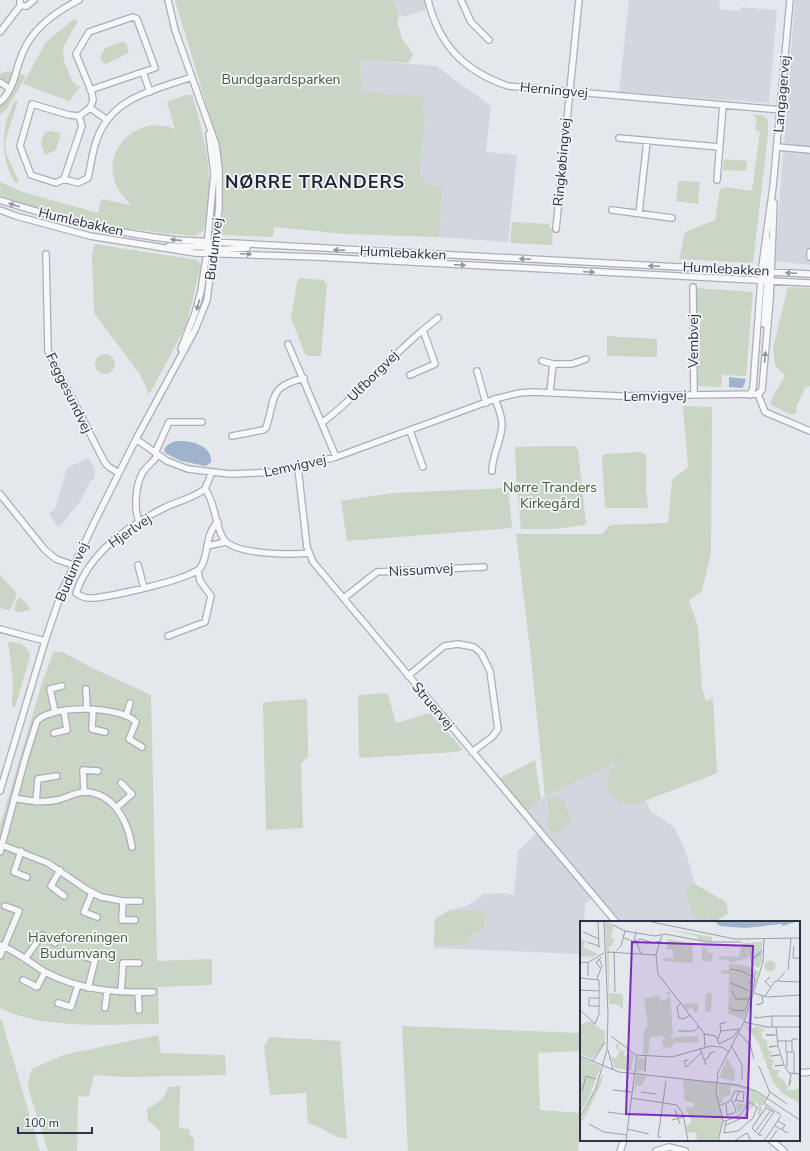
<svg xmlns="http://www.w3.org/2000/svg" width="810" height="1151" font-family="'Nunito Sans',sans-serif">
	<rect width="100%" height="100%" fill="#e4e7ec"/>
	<path fill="#d2d6de" d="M394 0H425L427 9 402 17Z
		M629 0H719L720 9 740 11 741 7 777 10 769 103 619 92Z
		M795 0H810V265L775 261Z
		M360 60 436 66 491 106 486 152 517 155 508 242 439 237 443 186 428 185 420 175 425 116 423 114 424 97 362 93Z
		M88 458 95 469 94 480H91L81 500 63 523 57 527 49 513 55 509 67 468Z
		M631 754 645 800 651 811 674 827 685 850 695 884 726 902 728 914 715 921 708 919 704 922H620L526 812 545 796Z
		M537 833 592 898 585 904 584 922H581V954L434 948 435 919 450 910 467 906 484 894 503 893 514 895 518 851Z"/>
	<path fill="#c9d6c5" d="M175 0H394L400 15 397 21 402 39 413 54 408 63 360 60 362 92 424 97 423 113 425 116 420 175 428 185 443 186 439 237 345 234 274 227 273 237 221 235C224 204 223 175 218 144Z
		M74 19 78 21 63 47 64 61 72 81 78 87 81 86 69 101 23 84 46 42Z
		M123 42 126 43 129 53 106 64 102 62 100 57 105 48Z
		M7 71 15 72 11 83 8 85 0 80V74Z
		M19 73 26 76 7 109 0 115V103L14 87Z
		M186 95H192C201 125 209 153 209 184 209 199 206 215 204 230L196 236C130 231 62 219 0 195V182L23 192 98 213 101 199 131 205C126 199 119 193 116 185 101 148 139 114 175 129L167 102Z
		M15 100 18 101 5 142 6 153 19 182 15 183C0 158 0 127 15 100Z
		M753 115H762L768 120V134L753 262 750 263 679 259 685 232 715 220 720 189 727 187 752 191 760 132 755 130 757 120Z
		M50 131 61 133 56 150 45 155 41 144 44 133Z
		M724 159 747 161 746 171 723 170Z
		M680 181 700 182 698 204 676 201 678 183Z
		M512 222 550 224 549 228 553 229 552 245 510 243Z
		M95 244 197 260 201 265 186 326 149 395 140 374 94 313 92 254Z
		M300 278 323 280 327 284 321 356H309L305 354 291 318 297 282Z
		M788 287 810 288V386L805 388 796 408 797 411 795 414 792 415 771 405C772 392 780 388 785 375L775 366 773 348Z
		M697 288 753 292 746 376 722 375 721 387 697 386 695 333 700 325 701 320 695 317Z
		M607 336 657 339V357L607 356Z
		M95 364a10 10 0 1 1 20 0a10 10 0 1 1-20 0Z
		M683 406 712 407 711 553 702 591 689 600 698 627 702 688 706 701 713 698 717 773 637 804 619 803 608 790 607 776 614 766 628 756 545 796 530 649 516 534H602L610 525 668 523 672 480 688 467Z
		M550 446H575L578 450 586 523 584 525 554 529H521L517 490 515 447Z
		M642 452 646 455V491L648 506 646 508H605L602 456 605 454Z
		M508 488 512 528 347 541 341 501 393 493Z
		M0 575 17 594 10 610 0 608Z
		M20 597 31 609 23 612 14 611 16 602Z
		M8 642C19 642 29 645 30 657L15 707H12L13 680Z
		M53 652H63L90 667 151 695 157 961 212 959V985L158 987 159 1024C111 1024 43 1030 0 1008V826L41 686Z
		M385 693 388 695 396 723 431 713 463 750 456 752 359 758 358 695Z
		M307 699 308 757 301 763 303 828 266 830 263 704 265 702Z
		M535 760 541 799 526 812 500 778Z
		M557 797 563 800 572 822 554 834H551L547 825 549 810 547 798Z
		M695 884 726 902 728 914 715 921 708 919 704 922 692 915 685 888Z
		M450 910 480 911 486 914 483 929 471 934 468 945H434L435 919Z
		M0 1020 2 1021 40 1151H0Z
		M402 1026 581 1033V1051L538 1053 540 1110 581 1113 578 1151H408Z
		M158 1035 161 1053 225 1055 226 1075 125 1077 94 1075 89 1096 78 1097 77 1151H48L28 1088 29 1078 32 1069 63 1055Z
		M270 1037 340 1041 347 1138C333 1140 323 1125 308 1124L306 1093 270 1095 264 1046Z
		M180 1086 179 1128 189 1129 190 1136 194 1138V1151H160V1131L148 1120 147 1109C158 1103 165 1099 168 1087Z"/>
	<path fill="#9fb4cc" d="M729 377 746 379 744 385 742 388 729 387Z
		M177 441C190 440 213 445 211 462L206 466 181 461 165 453 164 449C168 444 171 442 177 441Z"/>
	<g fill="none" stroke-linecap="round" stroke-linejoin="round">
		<defs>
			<path id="minor" d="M428 0C439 45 464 71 508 86L781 110
				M461 0 471 22 489 40
				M20 6V0
				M0 32 20 6H27L34 0
				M0 82 10 89
				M90 90 143 72
				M0 102C15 89 15 69 23 52 33 28 57 11 79 0
				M79 116 69 115 32 104 20 146 31 175 56 183 64 179 82 126 79 116 90 108
				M106 119 90 108 93 100 92 93 76 54 89 32 133 17 137 19 155 68 143 72 150 92
				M619 138 719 147
				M777 147 810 150
				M64 179 78 183 88 178C91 165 92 152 97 139 112 97 154 90 192 77
				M717 180 723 105
				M0 200C58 219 116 233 177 240L810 274
				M0 210 16 216 90 236 195 253 317 257 810 283
				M612 210 672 218
				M639 213 647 141
				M556 229 579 0
				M169 246 210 247
				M212 250 247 248
				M46 254 48 351 105 463 109 467 119 473
				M810 257V252
				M767 274 769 241
				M693 287 694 395
				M764 324 767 281 765 277
				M423 330 438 318
				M288 344 336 457
				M181 349 195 313 201 291 206 258 214 174 209 134
				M542 361 553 364
				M477 371 486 403
				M550 392 553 364H572L586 359
				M758 394 762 390 770 300 774 203
				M758 394 765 412 810 431
				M750 395 753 388 762 266 773 187 790 0
				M323 422C359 395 388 359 423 330L435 364 410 375
				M410 431 423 467
				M232 436 263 430 266 428C276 397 268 387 304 378
				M136 439 167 461 188 469 230 474 279 472 336 457 495 399 519 393 533 392 619 396 758 394
				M155 453 169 422H202
				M298 468 307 547 313 562 616 922
				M492 471C492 455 502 440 502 424 502 416 498 407 495 399
				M212 472 205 489C216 504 214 522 223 538 232 555 291 555 309 553
				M205 489C193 498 179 501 166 507 129 525 89 553 76 593 80 596 85 598 90 598 106 598 194 579 201 567 210 552 204 535 218 522
				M0 494 45 550 56 559 73 565
				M139 522C134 509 135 485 143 472 147 466 154 461 158 455
				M207 546 226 542
				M138 565 144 588
				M344 598 377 572 484 567
				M0 629 45 641
				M168 636 205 622 211 596 200 581 198 570
				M408 676 444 646 458 644 474 647 481 653 490 671 498 729 492 737 472 752
				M86 689 87 709
				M93 709 92 729 105 732
				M55 712 50 689 62 686
				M126 716 130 703
				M54 733 67 730 64 711
				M0 791 45 641 62 591 94 523 136 439 195 330 207 300 219 208V169L216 145 175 30 168 0
				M84 792 83 770 98 771
				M14 798C29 801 42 803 57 800 66 798 74 793 84 792 114 792 128 822 132 847
				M36 802 38 779 57 776
				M116 808 132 794 121 783
				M2 845 48 863 86 889 101 897 123 901H140
				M21 851 14 872 27 877
				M0 852 25 759 37 721C52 704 121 706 136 722L129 739 142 747
				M60 870 51 886 64 896
				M92 893 84 912 97 917
				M123 901 122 920H135
				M0 945C17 951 30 963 45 972 79 990 115 993 153 992
				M80 955 95 960 88 988
				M0 956 19 911 5 906
				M25 959 42 935 55 943
				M23 980 37 987 45 972
				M121 992 123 963H139
				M138 992 139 1010
				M58 1003 71 1007 78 985
				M105 1008 107 992
				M799 1073 810 1072
				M771 1140 784 1151
				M620 1151 624 1140
				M656 1151 669 1147 685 1151"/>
		</defs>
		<use href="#minor" stroke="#a9aeb7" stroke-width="8"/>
		<use href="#minor" stroke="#f7f8fa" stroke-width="5.5"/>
	</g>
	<defs><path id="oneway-solid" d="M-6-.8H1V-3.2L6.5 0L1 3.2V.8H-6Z"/></defs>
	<g fill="#9196a0">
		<use href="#oneway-solid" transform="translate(14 205) rotate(-162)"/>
		<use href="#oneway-solid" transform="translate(176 240) rotate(-174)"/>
		<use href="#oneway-solid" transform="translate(339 250) rotate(-177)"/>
		<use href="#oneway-solid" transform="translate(246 254) rotate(2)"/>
		<use href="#oneway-solid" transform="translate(525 259) rotate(-177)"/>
		<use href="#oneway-solid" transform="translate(460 265) rotate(3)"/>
		<use href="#oneway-solid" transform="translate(654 266) rotate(-178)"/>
		<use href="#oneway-solid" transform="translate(589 272) rotate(3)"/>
		<use href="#oneway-solid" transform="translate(791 273) rotate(-177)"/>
		<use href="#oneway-solid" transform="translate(198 305) rotate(105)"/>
		<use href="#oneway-solid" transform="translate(765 357) rotate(-86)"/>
	</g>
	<g text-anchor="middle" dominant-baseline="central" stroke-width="3.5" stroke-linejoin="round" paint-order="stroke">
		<g font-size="14" fill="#3f6138" stroke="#f4f6f9">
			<text x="281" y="79">Bundgaardsparken</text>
			<text x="550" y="487">Nørre Tranders<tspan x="550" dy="16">Kirkegård</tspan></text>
			<text x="78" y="937">Haveforeningen<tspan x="78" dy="16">Budumvang</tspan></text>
		</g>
		<g font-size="14" fill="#2b3445" stroke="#f4f6f9">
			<text transform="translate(554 90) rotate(5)">Herningvej</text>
			<text transform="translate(782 94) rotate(-85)">Langagervej</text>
			<text transform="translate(562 162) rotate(-85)">Ringkøbingvej</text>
			<text transform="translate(81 222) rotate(13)">Humlebakken</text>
			<text transform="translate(214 249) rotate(-83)">Budumvej</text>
			<text transform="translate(403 253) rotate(3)">Humlebakken</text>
			<text transform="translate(726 269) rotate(3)">Humlebakken</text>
			<text transform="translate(693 341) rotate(-90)">Vembvej</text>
			<text transform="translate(373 376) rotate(-45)">Ulfborgvej</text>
			<text transform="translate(69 393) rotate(64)">Feggesundvej</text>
			<text transform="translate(655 396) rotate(-1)">Lemvigvej</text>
			<text transform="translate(295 466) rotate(-12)">Lemvigvej</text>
			<text transform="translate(130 531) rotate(-35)">Hjerlvej</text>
			<text transform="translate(421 570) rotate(-3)">Nissumvej</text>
			<text transform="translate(72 572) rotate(-67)">Budumvej</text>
			<text transform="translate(433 706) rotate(50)">Struervej</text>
		</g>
		<g font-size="18" font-weight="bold" letter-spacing="1" fill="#1d2536" stroke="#f4f6f9">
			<text x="315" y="182">NØRRE TRANDERS</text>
		</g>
	</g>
	<g transform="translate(580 921)">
		<rect width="220" height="220" fill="#e4e7ec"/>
		<path d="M25 0 34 4 31 16 34 18 32 25H29V72L43 73V89L39 84 29 83ZM87 8 132 16V21L118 19 117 15ZM0 17 6 20 3 26 18 33 13 36 0 35ZM88 18 112 23 113 42 83 40V37H93V29L86 28ZM162 21 166 24 168 37 149 42V39L139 38V35L159 36ZM182 21V40L179 47 172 44 165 22ZM122 25 127 28 128 32H133L132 41 122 40ZM184.5 45a5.5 5.5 0 1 1 11 0a5.5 5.5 0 1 1-11 0ZM149 43 163 44 179 50 163 99 148 92 149 53H141V49H149ZM90 70 93 115 70 116 68 133H63L64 111 68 104 64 78 79 74 80 80 90 76 86 71ZM126 72H132L131 91H125ZM118 82V91L114 92 112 87 107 88 102 83ZM11 100 23 110 25 109 24 123 12 138 0 133V103ZM174 105 196 107H177L185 109 181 111 182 117 187 120 188 130H192L189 136 194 140 192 146 194 149H200L197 155 204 159 208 167 206 169H215L220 166V182L203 173 193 161 178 121 166 106 175 107ZM82 121a6 6 0 1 1 12 0a6 6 0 1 1-12 0ZM118 115 119 121 94 122V116ZM37 122 39 123 38 128 45 130 44 134 49 135 51 131 54 134 51 150 35 147 31 136 37 137 39 130 35 127ZM0 136 21 145 9 176 0 192ZM65 136V150H56L58 137ZM147 137 155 150 154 160 139 157ZM23 152 21 163 3 200 1 199ZM56 154 67 155 61 165H56L54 176ZM103 159 136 161 142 202 137 220H117L116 211 107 212 106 206 111 201 106 187 114 186V182L105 180ZM138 162H151L174 170 185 177 183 182 187 185 181 184 182 189 179 194 186 186 171 208 178 196V182L176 181 172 187 164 186 156 194 158 190 156 184 158 182 165 184 167 169 154 165 150 166 151 174 142 177 143 181 139 182Z" fill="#c9d6c5"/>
		<path d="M134 0H218L203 5 201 3 165 7 140 5Z" fill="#9fb4cc"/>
		<path fill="none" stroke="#9fb4cc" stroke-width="2" d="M173 38 182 30"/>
		<path fill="none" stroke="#9a9fa9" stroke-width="1" d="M18 0 19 27M67 0 155 18 220 17M33 4 45 10 75 15 85 13 128 21H161M3 11 19 18M56 11 54 20 61 18 73 22 81 20M82 14 76 34 78 53 124 112 125 126M44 17 57 22 61 33M7 21 19 25M214 25 213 37H220M34 30 35 71M36 30 41 25 45 10M27 31 76 34M0 42 9 41 24 32M8 42V55M20 47 16 41 22 36M150 48 161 50 175 57 174 64M208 49 211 17M0 57 19 59V93L15 103 0 89M17 58 22 44 19 38M197 60 205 51M151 62 172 71M171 62 169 61 176 51M190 66 185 60 190 56M0 69 19 70M152 70 156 78H169M174 72 187 76 220 74M185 75 195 60 220 61M19 77H9V85H19M101 82 97 86 99 97 104 98 110 94M176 84 183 82 182 74M150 85 152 89 165 90 174 64M175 94V97L192 95M164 101 188 106H220M192 106V95H220M196 106 198 125 204 144 209 152 220 153M98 110H114L119 106M141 111 140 103 146 101M159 112 170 124 174 138M124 113 136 115 139 123M194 114H186H197M31 115 56 134 92 136 131 125 142 126 149 131M138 118 141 110 159 108 153 116 139 123M197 120H212M206 120V131H214V153M195 125 189 126 198 125M152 126 162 144V159M120 127 126 144M28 129 33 148M207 131V146M212 131V118H218M198 134 191 135 200 134M0 135 39 151 158 164 176 170 220 199M108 139 104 140 106 146 121 132M124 139 128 137 130 132 135 131M13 140 25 121M201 144 195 145 204 144M179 145 190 172 184 182M65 151 66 134M211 159 209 165 211 153M33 169 52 171M2 170 6 155 16 158M46 170 48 154M61 171 76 173M190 171 207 183M51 177 97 184 103 193 108 220M155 181 159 170 164 171 163 181 156 179M184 182 201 194M146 183 147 194 154 192 156 189 152 179M139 185 150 180 155 170H159M95 189 100 203M28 191 49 194M0 197 16 167 27 129 28 93 24 0M92 199 104 196M143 200H146L144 212 158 210 173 197 177 186 170 181 160 194 146 200M198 200 205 204 202 209M9 203 24 211 47 214M146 204 164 196 169 188 166 184M195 205 208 212M47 208 69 213M175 211 191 189M182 213 180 215 172 207 187 185M178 214 194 191 186 187M81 216H78L86 160M46 220 57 134M138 220 143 200 136 171 138 151 164 101 183 41 184 18M154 220 167 212 171 220M184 220 201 195M190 220 197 209"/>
		<path fill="#7b2cbf" fill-opacity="0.15" stroke="#7b2cbf" stroke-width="2" d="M52 21 173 25 167 197 46 193Z"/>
		<rect width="220" height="220" fill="none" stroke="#2b3445" stroke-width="2"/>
	</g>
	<path d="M18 1127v6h74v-6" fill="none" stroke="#2b3445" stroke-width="2"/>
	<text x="24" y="1127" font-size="12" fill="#2b3445" stroke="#f4f6f9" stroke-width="3" paint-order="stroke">100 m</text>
</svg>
